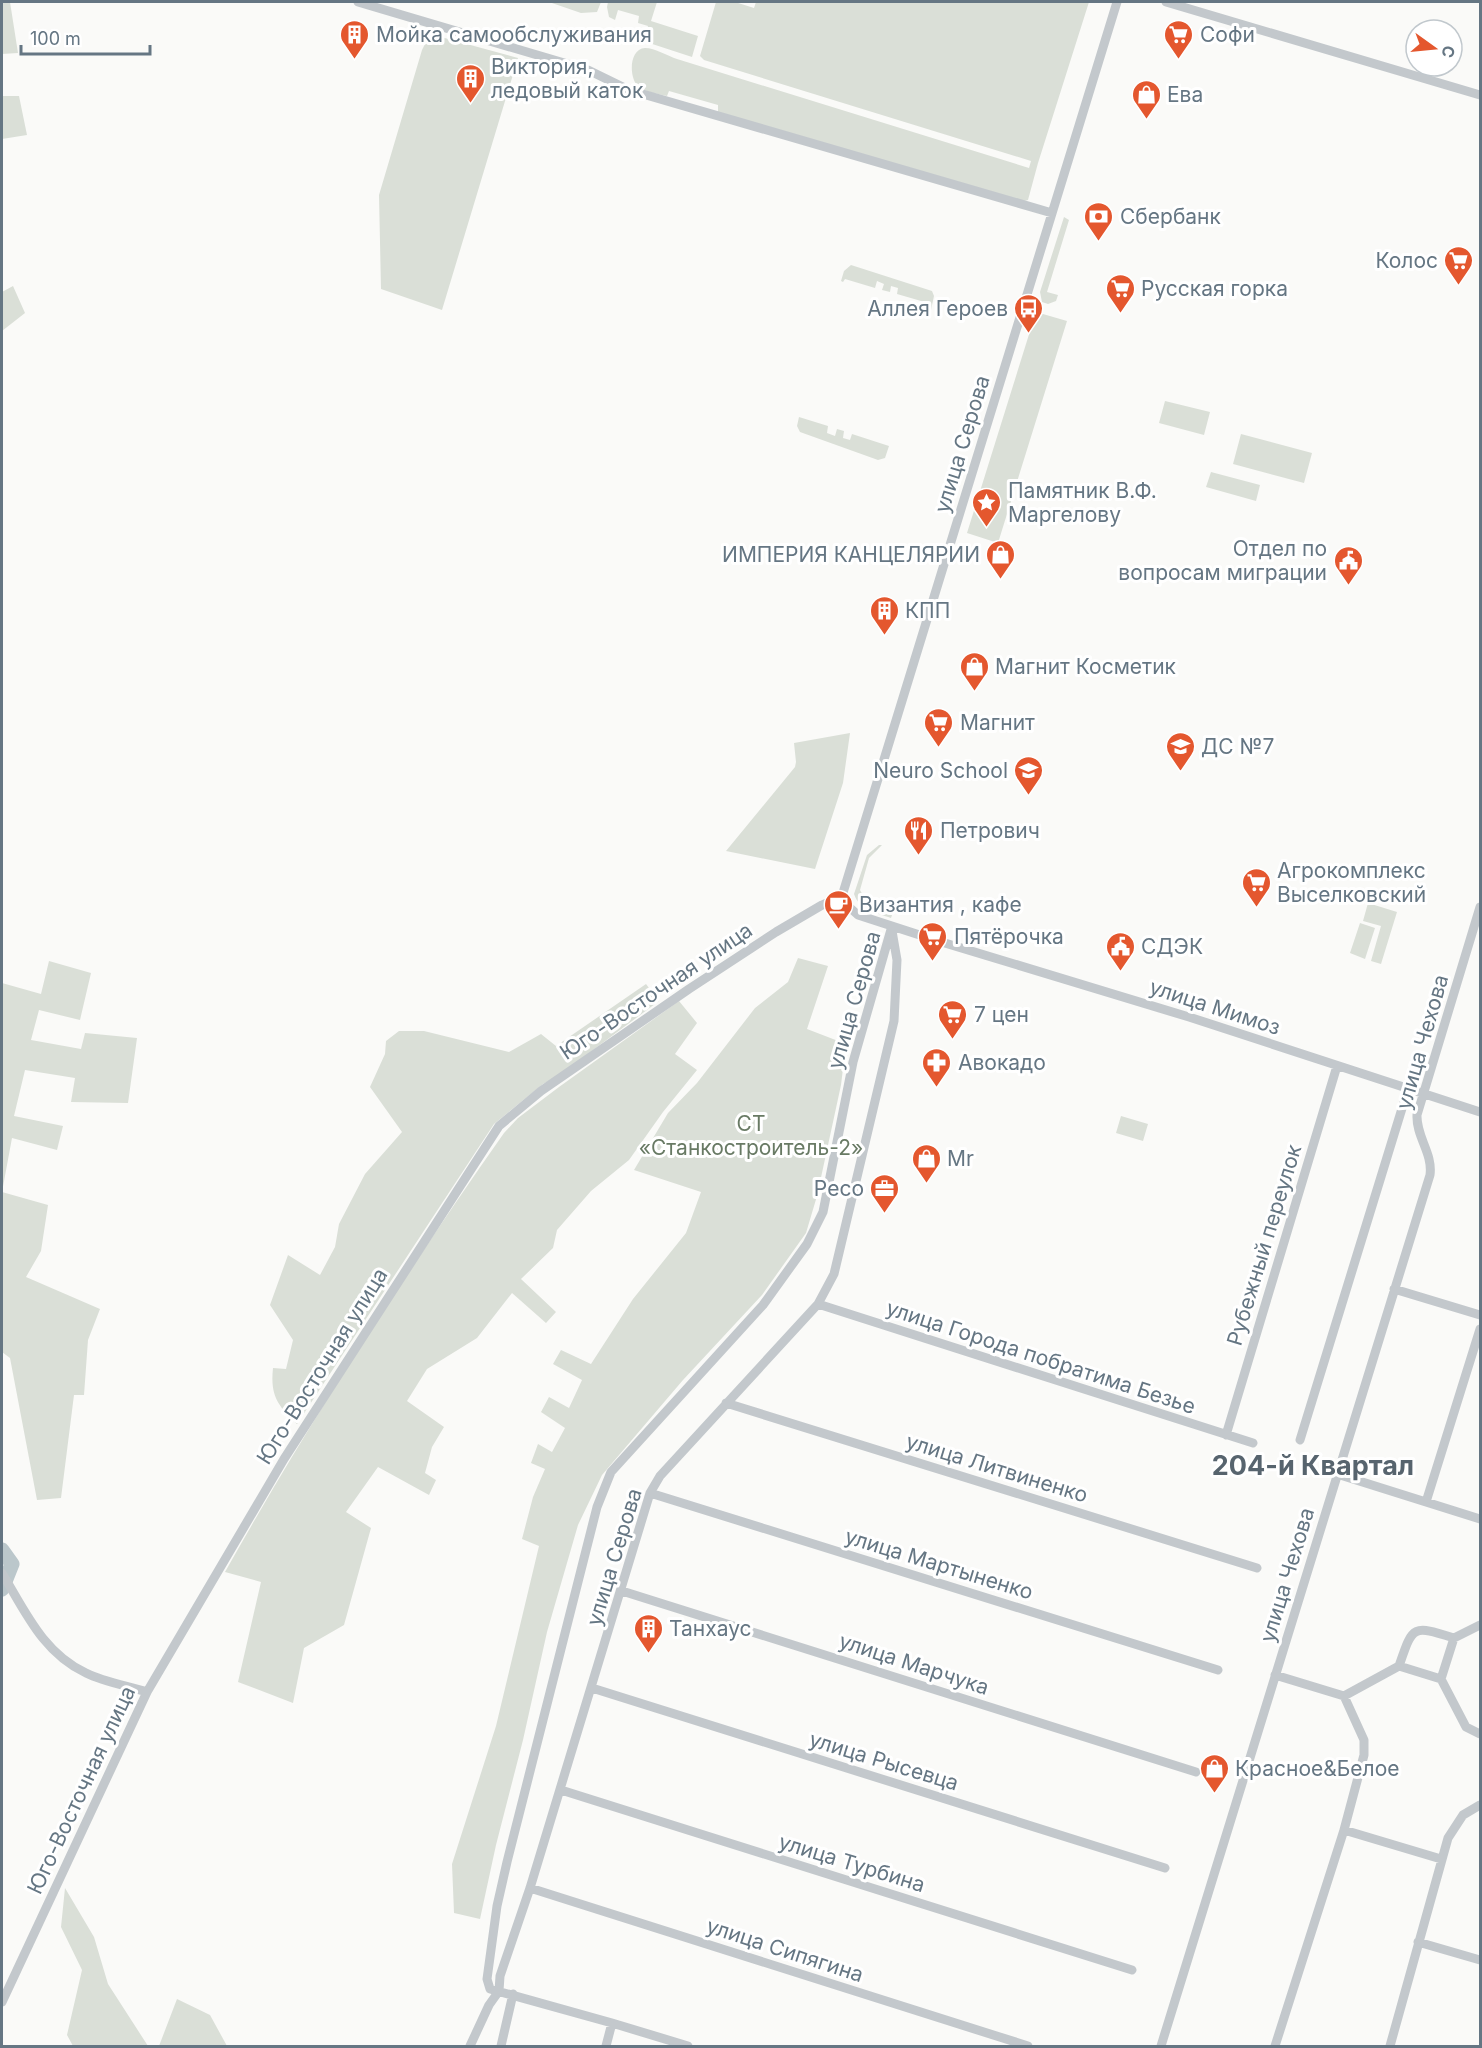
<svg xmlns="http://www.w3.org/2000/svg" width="1482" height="2048" font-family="Inter,sans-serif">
	<rect width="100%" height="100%" fill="#fafaf8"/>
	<path fill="#dadfd7" d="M2 2H10L18 53 2 54Z
		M549 2H601L597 12 581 13Z
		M608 2H657L651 21 698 36 692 57 637 39 628 34 645 37 648 26 638 23 639 16 618 10 615 20 609 17 607 7Z
		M716 2H735L754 8 756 2H1089L1038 163 1028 200 1024 201 718 112V105L669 91 667 96C658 94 646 92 639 87 629 80 628 49 645 48 655 48 668 56 677 59L1029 168 1031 161 704 60 700 56Z
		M430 34 518 58 442 310 381 289 379 195 422 50Z
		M2 96H19L27 135 2 139Z
		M1064 217 1069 220 1047 292 1058 295 1056 301 1048 304 1042 302 1040 292Z
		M851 265 932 291 934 296 931 310 926 309 928 303 897 294 898 288 891 286 890 292 882 290 884 284 877 281 875 288 845 279 843 282 841 281 844 271Z
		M13 286 25 313 2 331V292Z
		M1036 312 1067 321 998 543 967 533Z
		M1165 401 1210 412 1204 435 1159 423Z
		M799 417 828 426 827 433 835 436 837 429 844 431 843 438 850 440 852 434 889 446 885 458 878 460 800 432 797 426Z
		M1241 434 1312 453 1304 483 1233 464Z
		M1211 472 1260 485 1256 501 1206 487Z
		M850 733 843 783 815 869 726 851 795 767 796 762 794 743Z
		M879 845H882L869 858 860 890 869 906 892 915 891 918C877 913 859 910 854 894L867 855Z
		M1368 903 1397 912 1381 964 1371 961 1381 926 1363 921Z
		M1360 923 1375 928 1365 959 1350 953Z
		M798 958 828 966 807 1029 846 1044 841 1085 817 1196 806 1233 762 1295 683 1380 602 1475 578 1525 547 1632 523 1740 496 1845 480 1919 454 1913 452 1864 496 1726 539 1546 522 1539 533 1497 545 1469 531 1463 538 1444 552 1452 565 1428 541 1412 549 1397 569 1408 582 1380 553 1364 561 1350 591 1364 633 1299 686 1233 701 1192 634 1170 668 1113 697 1083 755 1008 788 982Z
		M49 961 91 973 80 1020 39 1010 31 1040 81 1049 85 1033 137 1038 128 1103 71 1102 75 1078 25 1070 14 1116 63 1126 57 1150 12 1138 2 1192 48 1205 41 1251 26 1277 100 1309 88 1340 84 1395H74L61 1498 37 1500 10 1358 2 1352V983L41 994Z
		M646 984 659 1001 558 1076 543 1084 494 1124 297 1424C278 1406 270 1396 273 1368L286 1369 293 1340 270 1305 288 1255 320 1275 335 1247 339 1224 365 1174 402 1132 370 1087 385 1054 386 1041 399 1031H424L509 1052 541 1034 556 1046Z
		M679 1001 697 1023 675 1054 697 1070 663 1112 629 1160 591 1191 557 1230 553 1248 521 1279 556 1312 546 1323 512 1293 477 1338 427 1369 407 1401 444 1427 432 1447 425 1473 436 1480 429 1495 378 1467 346 1512 371 1528 344 1625 304 1648 293 1703 238 1682 261 1582 225 1572C310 1421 404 1275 504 1133L518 1118 559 1087Z
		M1121 1116 1148 1124 1143 1141 1116 1133Z
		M65 1888 94 1937 108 1984 148 2046H73L67 2035 82 1970 61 1927Z
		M177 1999 210 2015 227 2046H159Z"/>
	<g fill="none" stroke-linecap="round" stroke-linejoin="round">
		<path stroke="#bbc7cb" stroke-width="15" d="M2 1550 12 1564 2 1589"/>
		<path stroke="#c3c8cc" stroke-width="9" d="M358 2 588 70 629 90 1052 213
			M1166 2 1480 95
			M842 896 1117 2
			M842 896 848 906 858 915 935 940 1189 1017 1480 1112
			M1394 1289 1480 1315
			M818 1304 1253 1443
			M726 1403 1257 1568
			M1226 1435 1337 1066
			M1300 1440 1408 1089
			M1337 1474 1480 1519
			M650 1493 1218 1670
			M1426 1502 1480 1329
			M2 1573C25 1611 43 1653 86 1673 104 1682 128 1686 147 1692
			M622 1591 1196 1772
			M1399 1666 1441 1679 1466 1727 1480 1734
			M1275 1675 1344 1696 1399 1666C1413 1625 1412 1625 1454 1638L1480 1625
			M1441 1679 1454 1638
			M592 1688 1165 1868
			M1344 1696 1364 1740V1755L1344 1830
			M561 1790 1132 1970
			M530 1888 1028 2046
			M1418 1942 1480 1960
			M499 1991 500 1976 530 1888 650 1493 660 1476 818 1304 834 1274 894 1021 897 960 892 931
			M2 2002 147 1692 284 1459 499 1126 541 1091 689 989 776 932 822 905 842 896
			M470 2046 489 2005 499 1991
			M501 2046 513 1994
			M606 2046 612 2023
			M688 2046 612 2023 490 1989 487 1979 497 1906 507 1862 597 1507 611 1472 763 1305 807 1244 823 1212 853 1062 892 926
			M1161 2046 1430 1175C1433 1153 1416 1137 1417 1115L1480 907
			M1275 2046 1344 1830 1441 1859
			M1390 2046 1448 1838 1463 1815 1480 1805"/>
	</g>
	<defs>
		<symbol id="building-pin" viewBox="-11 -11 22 30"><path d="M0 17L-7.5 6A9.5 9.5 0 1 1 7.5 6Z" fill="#e4572e" stroke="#fff"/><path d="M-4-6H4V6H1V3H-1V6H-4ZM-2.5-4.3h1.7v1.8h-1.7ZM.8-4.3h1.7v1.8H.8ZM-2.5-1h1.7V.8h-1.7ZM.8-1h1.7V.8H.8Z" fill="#fff"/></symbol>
		<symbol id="supermarket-pin" viewBox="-11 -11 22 30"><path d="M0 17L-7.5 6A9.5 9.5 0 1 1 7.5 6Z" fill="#e4572e" stroke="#fff"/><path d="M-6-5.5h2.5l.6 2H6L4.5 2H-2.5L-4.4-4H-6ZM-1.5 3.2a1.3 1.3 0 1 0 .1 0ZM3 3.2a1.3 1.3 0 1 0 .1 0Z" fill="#fff"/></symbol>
		<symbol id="shop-pin" viewBox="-11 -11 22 30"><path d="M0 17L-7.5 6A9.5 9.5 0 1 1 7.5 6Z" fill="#e4572e" stroke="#fff"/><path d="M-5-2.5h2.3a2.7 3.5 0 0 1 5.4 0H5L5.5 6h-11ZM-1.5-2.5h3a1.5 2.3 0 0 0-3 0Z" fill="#fff"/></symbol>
		<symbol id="bank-pin" viewBox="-11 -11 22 30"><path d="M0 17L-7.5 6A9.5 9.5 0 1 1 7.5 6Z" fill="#e4572e" stroke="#fff"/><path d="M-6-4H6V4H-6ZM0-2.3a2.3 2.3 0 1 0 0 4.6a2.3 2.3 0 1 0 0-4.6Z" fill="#fff"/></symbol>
		<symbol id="bus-pin" viewBox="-11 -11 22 30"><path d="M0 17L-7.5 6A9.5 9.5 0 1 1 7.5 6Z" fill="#e4572e" stroke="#fff"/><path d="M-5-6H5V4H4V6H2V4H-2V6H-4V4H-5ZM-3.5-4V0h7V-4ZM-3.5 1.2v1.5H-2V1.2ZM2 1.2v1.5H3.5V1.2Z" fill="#fff"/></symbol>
		<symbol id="sight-pin" viewBox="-11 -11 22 30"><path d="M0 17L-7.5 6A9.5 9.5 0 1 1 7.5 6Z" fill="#e4572e" stroke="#fff"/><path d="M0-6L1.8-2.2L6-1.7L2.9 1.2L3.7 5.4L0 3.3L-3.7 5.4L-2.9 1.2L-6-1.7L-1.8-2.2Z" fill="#fff"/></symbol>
		<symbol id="civic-pin" viewBox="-11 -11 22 30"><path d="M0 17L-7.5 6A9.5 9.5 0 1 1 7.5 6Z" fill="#e4572e" stroke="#fff"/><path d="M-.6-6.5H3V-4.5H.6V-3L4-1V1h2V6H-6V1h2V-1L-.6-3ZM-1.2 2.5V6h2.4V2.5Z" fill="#fff"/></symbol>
		<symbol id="school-pin" viewBox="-11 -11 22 30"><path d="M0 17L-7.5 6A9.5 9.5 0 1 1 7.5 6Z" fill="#e4572e" stroke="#fff"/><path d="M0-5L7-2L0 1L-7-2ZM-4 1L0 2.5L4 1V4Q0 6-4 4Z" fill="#fff"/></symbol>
		<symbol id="restaurant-pin" viewBox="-11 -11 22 30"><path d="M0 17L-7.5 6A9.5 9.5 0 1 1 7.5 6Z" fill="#e4572e" stroke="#fff"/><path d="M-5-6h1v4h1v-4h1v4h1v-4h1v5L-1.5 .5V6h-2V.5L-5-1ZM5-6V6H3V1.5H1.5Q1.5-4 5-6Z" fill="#fff"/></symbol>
		<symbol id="cafe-pin" viewBox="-11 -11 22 30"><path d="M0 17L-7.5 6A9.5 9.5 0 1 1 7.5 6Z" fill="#e4572e" stroke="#fff"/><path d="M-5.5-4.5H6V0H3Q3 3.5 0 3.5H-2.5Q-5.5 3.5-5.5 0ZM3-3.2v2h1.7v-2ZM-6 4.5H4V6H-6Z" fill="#fff"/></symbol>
		<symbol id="pharmacy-pin" viewBox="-11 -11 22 30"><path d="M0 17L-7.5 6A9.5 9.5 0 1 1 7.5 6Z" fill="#e4572e" stroke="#fff"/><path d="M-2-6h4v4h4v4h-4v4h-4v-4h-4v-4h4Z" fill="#fff"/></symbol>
		<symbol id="office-pin" viewBox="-11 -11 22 30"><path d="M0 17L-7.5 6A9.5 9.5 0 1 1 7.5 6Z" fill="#e4572e" stroke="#fff"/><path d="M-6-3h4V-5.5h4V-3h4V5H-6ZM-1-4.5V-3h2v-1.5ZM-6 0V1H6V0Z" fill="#fff"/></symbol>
	</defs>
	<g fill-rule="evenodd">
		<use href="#building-pin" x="338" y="18" width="33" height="45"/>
		<use href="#supermarket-pin" x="1162" y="18" width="33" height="45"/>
		<use href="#building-pin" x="454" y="62" width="33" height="45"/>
		<use href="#shop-pin" x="1130" y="78" width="33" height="45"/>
		<use href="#bank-pin" x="1082" y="200" width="33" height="45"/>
		<use href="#supermarket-pin" x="1442" y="244" width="33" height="45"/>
		<use href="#supermarket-pin" x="1104" y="272" width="33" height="45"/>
		<use href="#bus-pin" x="1012" y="292" width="33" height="45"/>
		<use href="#sight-pin" x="970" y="486" width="33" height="45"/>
		<use href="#shop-pin" x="984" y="538" width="33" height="45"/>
		<use href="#civic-pin" x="1332" y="544" width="33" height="45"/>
		<use href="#building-pin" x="868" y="594" width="33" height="45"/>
		<use href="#shop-pin" x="958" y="650" width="33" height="45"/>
		<use href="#supermarket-pin" x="922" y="706" width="33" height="45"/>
		<use href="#school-pin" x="1164" y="730" width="33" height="45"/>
		<use href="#school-pin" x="1012" y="754" width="33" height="45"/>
		<use href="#restaurant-pin" x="902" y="814" width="33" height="45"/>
		<use href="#supermarket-pin" x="1240" y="866" width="33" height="45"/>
		<use href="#cafe-pin" x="822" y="888" width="33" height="45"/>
		<use href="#supermarket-pin" x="916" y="920" width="33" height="45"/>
		<use href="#civic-pin" x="1104" y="930" width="33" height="45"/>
		<use href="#supermarket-pin" x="936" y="998" width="33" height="45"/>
		<use href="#pharmacy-pin" x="920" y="1046" width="33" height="45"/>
		<use href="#shop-pin" x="910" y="1142" width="33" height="45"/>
		<use href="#office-pin" x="868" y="1172" width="33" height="45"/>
		<use href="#building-pin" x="632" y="1612" width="33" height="45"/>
		<use href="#shop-pin" x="1198" y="1752" width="33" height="45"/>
	</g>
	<g text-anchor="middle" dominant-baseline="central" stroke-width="6" stroke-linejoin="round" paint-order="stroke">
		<g font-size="21" fill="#657683" stroke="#fff" text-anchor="start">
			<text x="376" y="34">Мойка самообслуживания</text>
			<text x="1200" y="34">Софи</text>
			<text x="491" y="66">Виктория,<tspan x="491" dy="24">ледовый каток</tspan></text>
			<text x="1167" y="94">Ева</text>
			<text x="1120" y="216">Сбербанк</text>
			<text x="1438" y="260" text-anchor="end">Колос</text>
			<text x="1141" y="288">Русская горка</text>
			<text x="1008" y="308" text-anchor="end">Аллея Героев</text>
			<text x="1008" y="490">Памятник В.Ф.<tspan x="1008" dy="24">Маргелову</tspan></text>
			<text x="1327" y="548" text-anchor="end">Отдел по<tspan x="1327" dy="24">вопросам миграции</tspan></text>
			<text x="980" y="554" text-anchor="end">ИМПЕРИЯ КАНЦЕЛЯРИИ</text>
			<text x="905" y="610">КПП</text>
			<text x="995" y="666">Магнит Косметик</text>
			<text x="960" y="722">Магнит</text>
			<text x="1201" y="746">ДС №7</text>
			<text x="1008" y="770" text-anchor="end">Neuro School</text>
			<text x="940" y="830">Петрович</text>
			<text x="1277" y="870">Агрокомплекс<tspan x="1277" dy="24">Выселковский</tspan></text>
			<text x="859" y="904">Византия , кафе</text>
			<text x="954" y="936">Пятёрочка</text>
			<text x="1141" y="946">СДЭК</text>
			<text x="974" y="1014">7 цен</text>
			<text x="958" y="1062">Авокадо</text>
			<text x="947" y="1158">Mr</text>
			<text x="864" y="1188" text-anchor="end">Ресо</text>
			<text x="669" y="1628">Танхаус</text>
			<text x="1235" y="1768">Красное&amp;Белое</text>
		</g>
		<g font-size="21" fill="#657683" stroke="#fff">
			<text transform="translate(962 444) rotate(-73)">улица Серова</text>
			<text transform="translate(656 991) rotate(-34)">Юго-Восточная улица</text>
			<text transform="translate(854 1000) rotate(-74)">улица Серова</text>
			<text transform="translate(1215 1007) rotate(18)">улица Мимоз</text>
			<text transform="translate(1422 1042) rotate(-74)">улица Чехова</text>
			<text transform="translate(1264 1245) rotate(-73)">Рубежный переулок</text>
			<text transform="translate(1041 1357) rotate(18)">улица Города побратима Безье</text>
			<text transform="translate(322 1366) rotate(-58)">Юго-Восточная улица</text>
			<text transform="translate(997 1468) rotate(17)">улица Литвиненко</text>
			<text transform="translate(614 1557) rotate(-73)">улица Серова</text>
			<text transform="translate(939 1564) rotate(17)">улица Мартыненко</text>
			<text transform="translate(1287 1575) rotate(-73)">улица Чехова</text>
			<text transform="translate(914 1664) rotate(18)">улица Марчука</text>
			<text transform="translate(884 1761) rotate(17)">улица Рысевца</text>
			<text transform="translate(81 1790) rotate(-65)">Юго-Восточная улица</text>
			<text transform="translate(852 1863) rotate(17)">улица Турбина</text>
			<text transform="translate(785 1950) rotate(18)">улица Сипягина</text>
		</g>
		<g font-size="21" fill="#687a64" stroke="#fff">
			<text x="751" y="1123">СТ<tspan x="751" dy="24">«Станкостроитель-2»</tspan></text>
		</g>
		<g font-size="27" font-weight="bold" fill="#57646e" stroke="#fff">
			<text x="1313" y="1465">204-й Квартал</text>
		</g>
	</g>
	<rect width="1482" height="2048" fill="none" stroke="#657683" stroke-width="6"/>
	<g transform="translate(1434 48) rotate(105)"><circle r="28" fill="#ffffff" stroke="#c1c8cd" stroke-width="1.5"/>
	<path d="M0-4.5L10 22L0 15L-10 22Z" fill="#e4572e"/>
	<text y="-9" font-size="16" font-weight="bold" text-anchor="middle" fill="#657683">С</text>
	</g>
	<path d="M21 45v9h129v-9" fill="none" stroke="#657683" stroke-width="3"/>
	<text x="30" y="45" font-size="18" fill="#657683" stroke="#ffffff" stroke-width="4.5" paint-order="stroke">100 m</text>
</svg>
